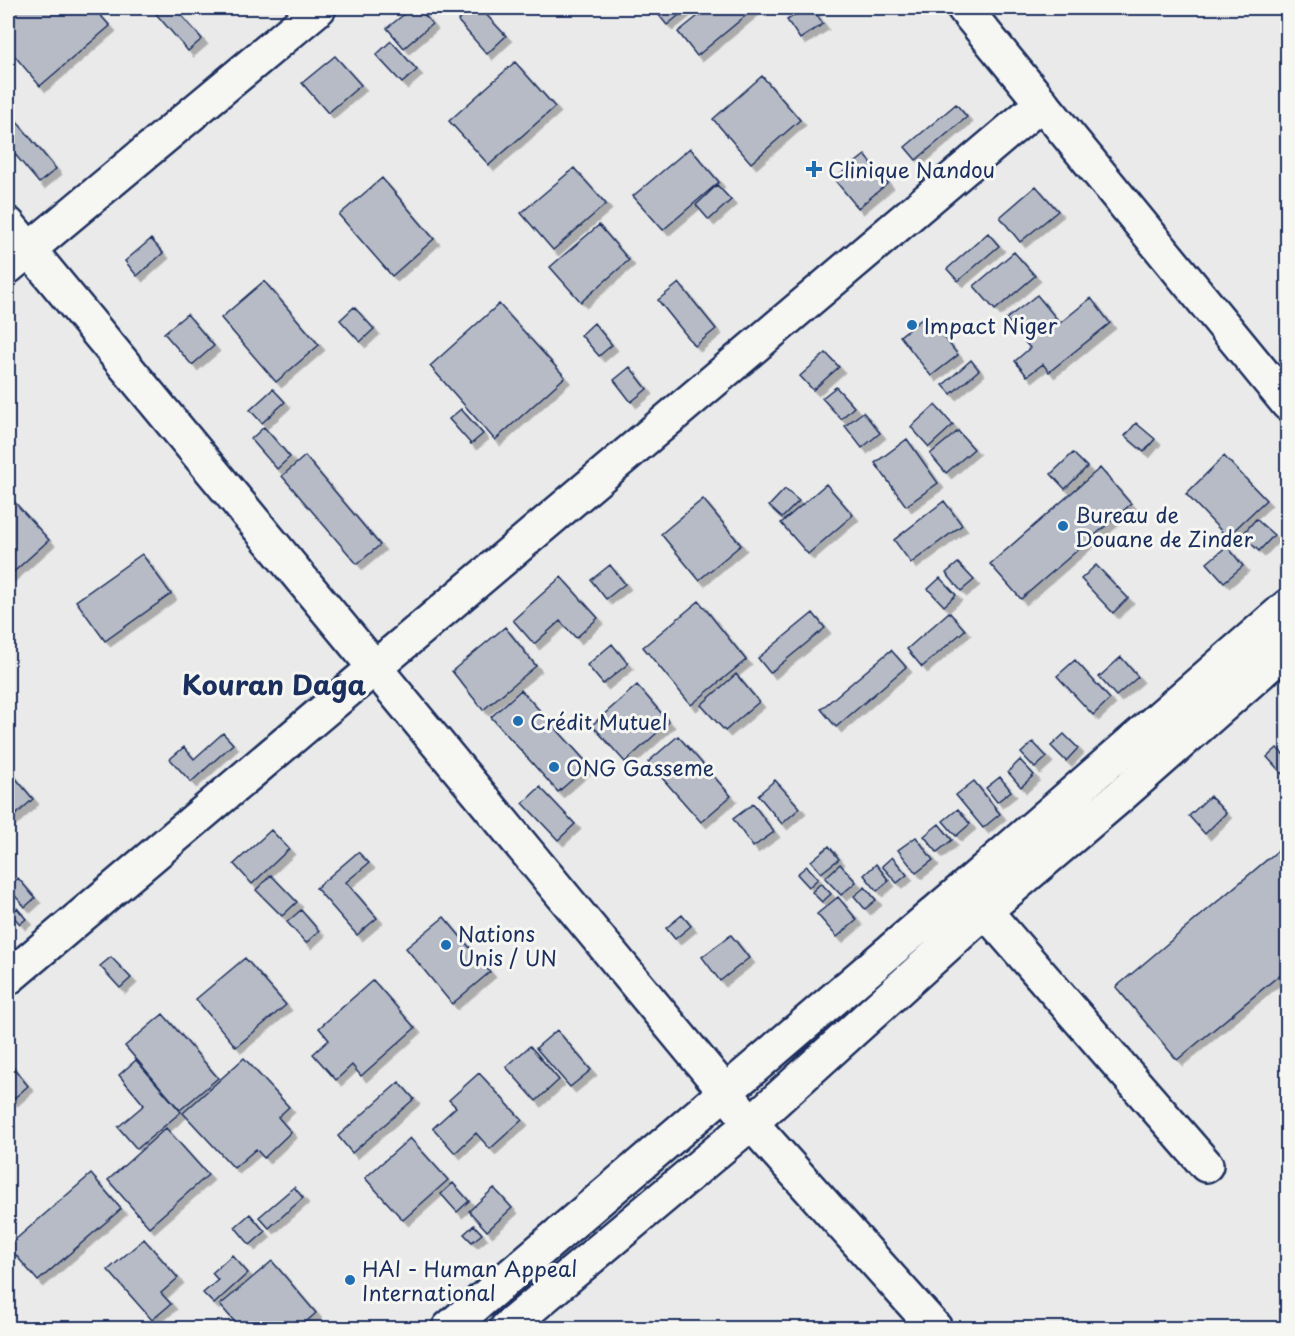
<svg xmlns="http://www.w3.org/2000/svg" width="1295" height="1336" font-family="'Playpen Sans',sans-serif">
	<defs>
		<filter id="shadow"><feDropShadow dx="5.5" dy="5.5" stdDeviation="0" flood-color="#0004"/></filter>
	</defs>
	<rect width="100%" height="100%" fill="#e9eae9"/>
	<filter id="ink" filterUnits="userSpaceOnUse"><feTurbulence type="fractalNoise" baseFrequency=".0167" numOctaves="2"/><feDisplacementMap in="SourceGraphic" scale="12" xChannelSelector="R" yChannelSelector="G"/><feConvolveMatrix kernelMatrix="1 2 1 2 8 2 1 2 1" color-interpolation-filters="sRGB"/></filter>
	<g filter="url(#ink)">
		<path fill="#b6bbc6" stroke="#1b2f5e" stroke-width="1.5" filter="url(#shadow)" d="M21 8H94L110 26 40 86 8 48V19Z
			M151 8H175L202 39 188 51Z
			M412 8H419L432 24 404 48 387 28Z
			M473 8H480L506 36 487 54 458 21Z
			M653 8H688L667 25Z
			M708 8H755L697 56 678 32Z
			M806 8H812L823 24 800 39 787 20Z
			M391 41 417 70 402 83 376 55Z
			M335 56 361 85 328 113 302 83Z
			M515 62 555 107 489 165 449 121Z
			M762 76 800 120 751 163 713 119Z
			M956 104 967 117 916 160 905 147Z
			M8 111 56 169 39 183 8 146Z
			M690 148 719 182 663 230 633 196Z
			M865 155 888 183 858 208 834 179Z
			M574 168 606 204 553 250 521 213Z
			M382 178 434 239 392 276 339 215Z
			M717 185 731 200 709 220 696 205Z
			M1036 186 1058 211 1020 242 1000 217Z
			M599 225 629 260 581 302 550 267Z
			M988 233 999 246 958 281 947 269Z
			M151 239 163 253 137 276 125 261Z
			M1014 252 1035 276 995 310 974 286Z
			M264 281 319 345 276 382 221 318Z
			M679 283 716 329 695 346 658 300Z
			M1037 295 1060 323 1091 298 1110 323 1049 372 1043 364 1027 376 1015 361 1030 348 1006 319Z
			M499 304 565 377 495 440 430 366Z
			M354 307 374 329 360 342 340 320Z
			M187 314 214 346 192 365 164 333Z
			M927 315 958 355 931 376 900 336Z
			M594 323 612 345 599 356 581 335Z
			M826 353 839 367 813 390 800 376Z
			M971 360 979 370 951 394 943 385Z
			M630 367 647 389 631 402 614 380Z
			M836 387 854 407 841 419 822 398Z
			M273 389 285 402 262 423 250 410Z
			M935 405 953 425 929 447 911 427Z
			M461 409 483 434 471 444 449 419Z
			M863 412 880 433 862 448 845 426Z
			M1136 423 1155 439 1144 452 1125 436Z
			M264 427 290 457 277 469 251 439Z
			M958 431 974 449 946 473 930 454Z
			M907 439 938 483 906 506 875 463Z
			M1073 453 1087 467 1065 489 1051 474Z
			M305 456 380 545 357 564 282 476Z
			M1224 456 1266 500 1227 537 1186 494Z
			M1100 468 1131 504 1021 599 990 564Z
			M826 484 853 515 808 554 781 523Z
			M785 489 799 501 782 518 769 506Z
			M8 495 49 540 8 577Z
			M703 499 741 545 699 580 661 534Z
			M944 501 962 525 911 563 894 540Z
			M1256 519 1274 535 1259 551 1242 535Z
			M1227 546 1243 566 1224 582 1207 563Z
			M142 554 171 594 105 641 76 601Z
			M958 563 974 580 961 591 946 573Z
			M610 565 625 584 606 599 591 580Z
			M1096 565 1128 598 1113 613 1081 579Z
			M561 577 598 618 576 638 560 621 534 644 513 620Z
			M940 578 956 595 944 606 928 589Z
			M699 601 746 660 691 705 643 647Z
			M949 612 965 630 922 667 907 649Z
			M813 613 825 628 770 673 758 658Z
			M505 627 536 666 483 710 452 671Z
			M612 644 628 664 603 684 587 665Z
			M891 650 906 667 836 727 821 709Z
			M1121 657 1138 677 1116 696 1099 677Z
			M1075 660 1110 699 1093 715 1057 676Z
			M736 674 759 702 725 731 701 705Z
			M637 685 669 722 625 762 592 725Z
			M521 690 589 765 558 792 491 717Z
			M223 733 233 744 191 782 170 759 184 747 194 759Z
			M1064 734 1078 748 1066 761 1051 746Z
			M678 736 731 796 701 822 648 762Z
			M1033 742 1047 757 1035 768 1021 753Z
			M1277 748 1288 759 1286 778 1267 757Z
			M1020 760 1034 775 1021 787 1008 772Z
			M8 769 33 799 8 822Z
			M1000 777 1011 791 997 802 986 788Z
			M775 780 800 808 782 824 758 795Z
			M974 781 1000 814 983 828 956 795Z
			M540 787 575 824 558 840 523 803Z
			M1210 796 1226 813 1205 834 1189 816Z
			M753 804 774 832 753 847 733 819Z
			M958 809 970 824 956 836 943 821Z
			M939 824 952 840 937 852 924 836Z
			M271 830 289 849 252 884 234 864Z
			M916 837 933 860 916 873 898 850Z
			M1288 842V968L1177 1060 1116 987Z
			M829 846 839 859 821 873 811 861Z
			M358 852 369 863 346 882 377 918 357 935 316 888Z
			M892 857 907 875 897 883 882 866Z
			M840 864 856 882 841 895 825 878Z
			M876 864 889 881 877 891 864 875Z
			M807 866 818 879 809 887 797 874Z
			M271 875 297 902 282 916 256 890Z
			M18 878 35 898 25 907 8 888Z
			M821 883 831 894 822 902 812 892Z
			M865 887 876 900 865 909 854 896Z
			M838 897 857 920 837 937 817 914Z
			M17 908 26 919 20 924 11 914Z
			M301 910 319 931 306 943 287 922Z
			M682 915 691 926 675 939 666 928Z
			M444 917 490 972 452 1004 406 948Z
			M731 935 749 958 720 981 702 957Z
			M111 957 131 978 120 988 100 966Z
			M245 958 286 1005 236 1047 196 999Z
			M373 980 415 1028 361 1076 352 1065 336 1080 313 1054 329 1040 319 1028Z
			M163 1014 218 1078 180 1110 125 1046Z
			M557 1030 591 1070 570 1087 536 1048Z
			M530 1046 559 1080 536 1101 506 1067Z
			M244 1058 289 1107 278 1117 291 1132 264 1158 256 1149 234 1168 183 1113Z
			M136 1060 181 1112 137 1149 118 1127 144 1105 119 1075Z
			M8 1061 28 1086 12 1100 8 1094Z
			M479 1073 522 1120 490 1149 476 1133 455 1153 433 1128 456 1107 449 1100Z
			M399 1082 414 1099 352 1153 338 1136Z
			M166 1128 208 1175 149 1227 108 1180Z
			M410 1138 448 1180 403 1220 365 1178Z
			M91 1174 121 1209 38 1281 8 1246Z
			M453 1183 469 1201 457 1212 441 1194Z
			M294 1187 303 1198 269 1228 259 1217Z
			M494 1188 512 1208 487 1231 469 1211Z
			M250 1214 265 1232 250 1245 235 1227Z
			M474 1225 482 1234 472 1242 464 1234Z
			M144 1239 178 1278 161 1293 171 1304 152 1320 108 1270Z
			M232 1255 248 1273 214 1304 203 1293 218 1280 212 1273Z
			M272 1261 316 1313 299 1328H240L220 1305Z"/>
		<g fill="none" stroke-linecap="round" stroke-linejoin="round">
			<defs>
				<path id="minor" d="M964 8 1288 404
					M8 224 751 1123 935 1328
					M8 267 319 8
					M966 889 1206 1165
					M8 978 1042 103"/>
				<path id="highway" d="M449 1328 964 888 1288 606
					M507 1328 751 1123 985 911 1118 798 1288 648"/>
			</defs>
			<use href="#minor" stroke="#1b2f5e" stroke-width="38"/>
			<use href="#highway" stroke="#1b2f5e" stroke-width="38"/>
			<use href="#minor" stroke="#f6f6f2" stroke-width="33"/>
			<use href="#highway" stroke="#f6f6f2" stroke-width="33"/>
		</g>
	</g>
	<g fill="#1f6fb2" stroke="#f6f6f2" stroke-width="2">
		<path d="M811 160h6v6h6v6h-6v6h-6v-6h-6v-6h6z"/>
		<circle cx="912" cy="325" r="6"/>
		<circle cx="1063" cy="526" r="6"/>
		<circle cx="518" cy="721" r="6"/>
		<circle cx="554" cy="767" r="6"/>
		<circle cx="446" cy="945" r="6"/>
		<circle cx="350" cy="1280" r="6"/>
	</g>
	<g text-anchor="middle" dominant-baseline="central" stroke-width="6" stroke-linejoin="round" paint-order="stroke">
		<g font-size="21" fill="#1b2f5e" stroke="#f6f6f2" text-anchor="start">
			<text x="828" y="169">Clinique Nandou</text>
			<text x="924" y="325">Impact Niger</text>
			<text x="1075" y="514">Bureau de<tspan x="1075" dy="24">Douane de Zinder</tspan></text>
			<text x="530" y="721">Crédit Mutuel</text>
			<text x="566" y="767">ONG Gasseme</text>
			<text x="458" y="933">Nations<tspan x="458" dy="24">Unis / UN</tspan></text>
			<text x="362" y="1268">HAI - Human Appeal<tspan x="362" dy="24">International</tspan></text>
		</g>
		<g font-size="27" font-weight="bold" fill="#1b2f5e" stroke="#f6f6f2">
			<text x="274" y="683">Kouran Daga</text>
		</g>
	</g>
	<rect width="1295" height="1336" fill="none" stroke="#f6f6f2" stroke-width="30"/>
	<rect x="15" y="15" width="1265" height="1306" fill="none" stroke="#1b2f5e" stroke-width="2" filter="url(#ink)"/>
</svg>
